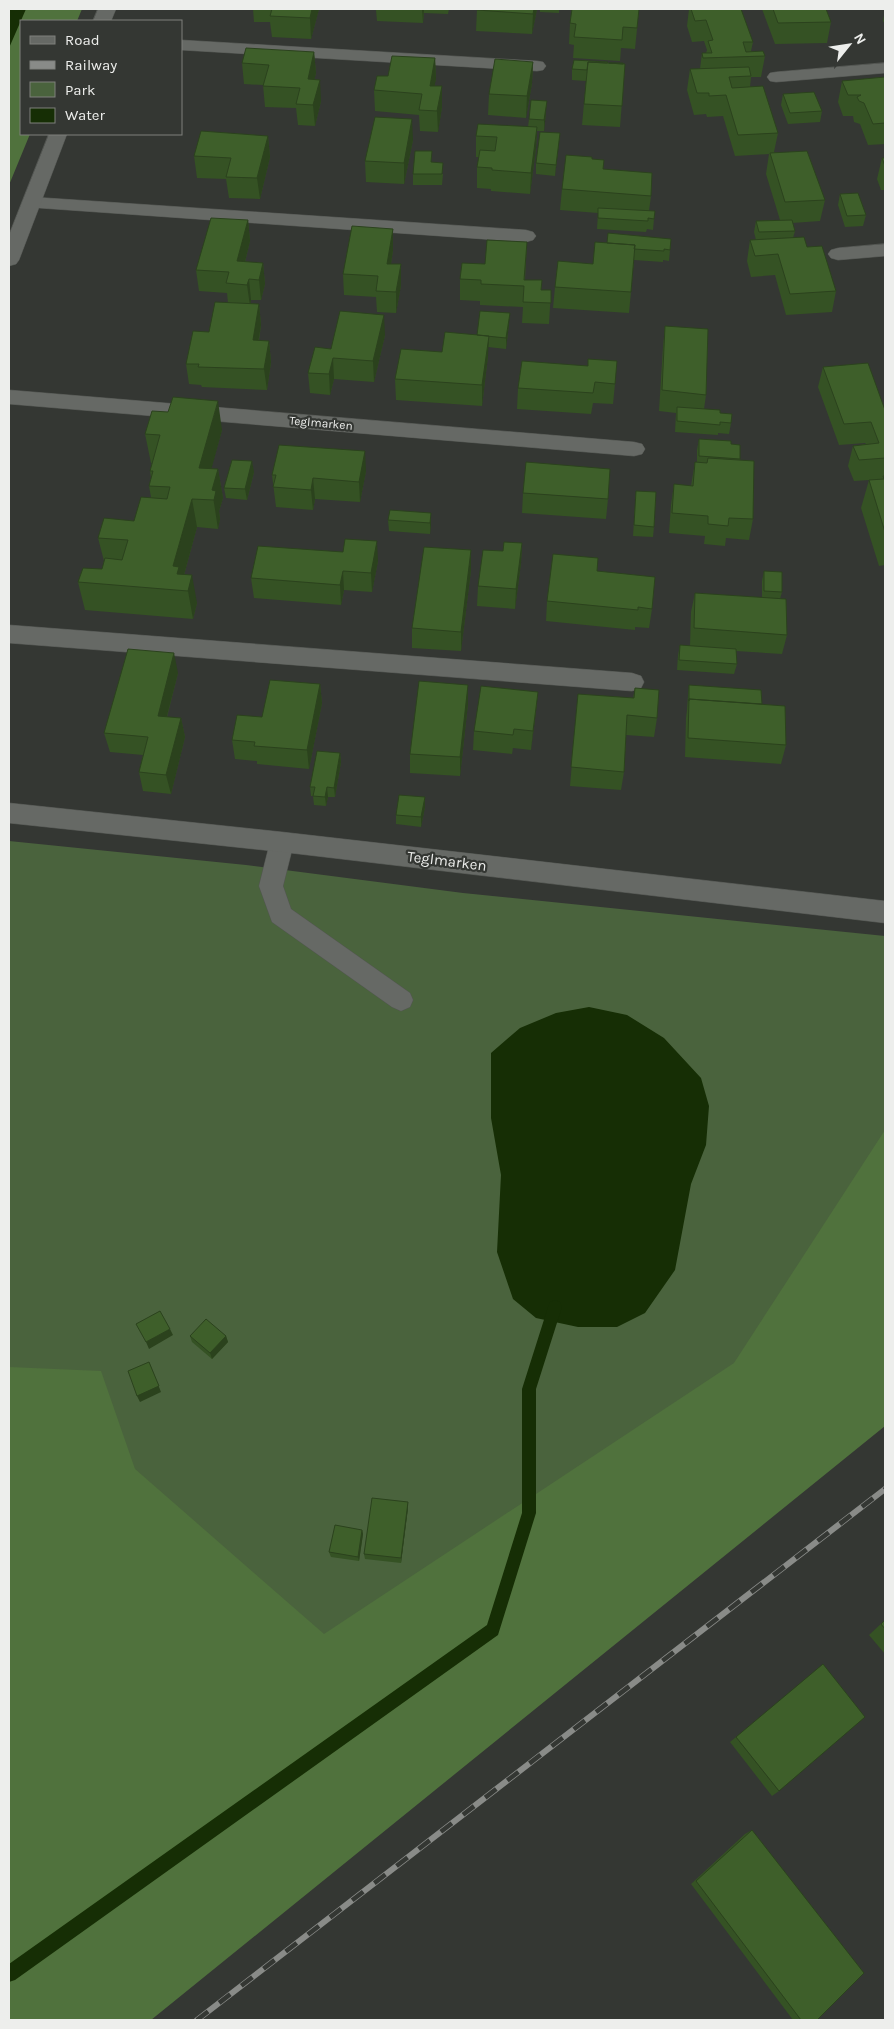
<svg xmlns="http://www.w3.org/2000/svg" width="894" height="2029" font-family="Karla,sans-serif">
	<rect width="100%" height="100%" fill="#343733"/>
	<path fill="#4a633d" d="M9 841 246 865 463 893 885 936V1415L9 2020Z"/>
	<path fill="#50723d" d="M9 9H82L77 21H21V134H30L9 185Z
		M885 1130V1426L151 2020H9V1367L101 1371 135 1469 324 1634 734 1363Z"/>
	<path fill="#162e05" d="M9 9H26L9 48Z
		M589 1007 627 1015 664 1038 701 1078 709 1106 706 1145 691 1184 675 1270 645 1313 617 1327H578L536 1318 513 1299 497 1252 501 1175 491 1118V1053L520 1028 556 1013Z"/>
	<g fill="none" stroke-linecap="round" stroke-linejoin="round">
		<path fill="#162e05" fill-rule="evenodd" d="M555 1300 560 1302 562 1307 536 1389V1513L498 1635 15 1980 9 1982V1964L487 1625 522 1513V1389L548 1307 550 1302Z"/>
		<defs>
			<path id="service" d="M282 833 290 835 294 842 283 886 291 909 410 993 413 1000 410 1007 401 1011 392 1007 272 922 259 886 270 842 274 835Z"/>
			<path id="minor" d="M181 40 537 61 543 62 546 66 543 70 537 71 181 50Z
				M885 63V73L776 82 770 81 767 77 770 73 776 72Z
				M32 197 526 230 533 232 536 236 533 240 526 242 25 207 22 203 25 199Z
				M885 244V256L838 260 831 258 828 254 831 250 838 248Z
				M9 390 634 442 642 444 645 449 642 454 634 456 9 404Z
				M9 625 632 673 641 676 644 682 641 688 632 691 9 643Z"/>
			<path id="tertiary" d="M98 9H116L111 21H93Z
				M49 134H67L19 260 16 264 9 266V235Z
				M9 803 282 832 885 901V923L282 852 9 823Z"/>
		</defs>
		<use href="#service" stroke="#525551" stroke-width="1"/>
		<use href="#minor" stroke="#525551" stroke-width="1"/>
		<use href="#tertiary" stroke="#525551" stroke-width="1"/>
		<use href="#service" fill="#666965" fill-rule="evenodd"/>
		<use href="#minor" fill="#666965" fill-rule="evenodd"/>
		<use href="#tertiary" fill="#666965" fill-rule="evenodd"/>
		<defs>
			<path id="rail" d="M197 2020 885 1489"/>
		</defs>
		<use href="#rail" stroke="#898b88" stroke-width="6"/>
		<use href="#rail" stroke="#343733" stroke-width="4.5" stroke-dasharray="14" stroke-linecap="butt"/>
	</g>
	<path fill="#355224" d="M253 9H319L311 39 272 37 270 22H254Z
		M368 9H449L448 14 424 13 423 23 377 21 376 10Z
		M477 9H537L532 34 476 31Z
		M540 9H559V13L540 12Z
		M639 9 635 49 621 48 620 61 573 58 574 45 569 44 570 23Z
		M689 9H741L753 42 751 51 765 56 761 77H751L750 87 778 133 774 152 825 200 820 221 792 223 795 231 793 238 807 247 836 291 832 312 786 315 775 275 751 277 747 261 750 240H756L754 232 756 221 780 220 766 174 769 154 735 156 723 116 707 117 706 114 694 115 687 90 690 69H700L702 53H706L707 50 704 41 692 42 687 26Z
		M762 9H826L831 22 827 43 775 44Z
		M885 9V24L883 21Z
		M314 52 316 73 314 80 321 101 315 126 298 125 296 108 265 107 263 85 244 84 242 63Z
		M435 58 436 79 434 86 442 107 438 132 420 131 419 115 375 111 374 90 388 76Z
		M533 62 532 83 526 118 488 115 489 94Z
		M607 63 625 64 620 127 582 125 586 81 572 80V69Z
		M885 77V144L868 145 860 124 854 122 853 116H843L838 102 842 81Z
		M783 94 822 111 820 122 788 124 781 105Z
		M546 112 544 131H537L536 148 530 194 491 191V189L477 188V167L479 157H476V136L528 127 529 119Z
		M560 133 555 176 536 174V163Z
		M268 136 270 157 260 199 229 198 226 179 197 178 194 156Z
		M413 140 404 184 366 182 365 161Z
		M882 158H885V190H881L877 179Z
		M592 159 603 169 651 196 649 211 654 219 653 230 647 229 646 232 597 229 598 213 560 210 562 189Z
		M413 174H443L442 185H413Z
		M840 194 866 215 863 226 845 227 838 205Z
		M248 220 250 241 245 262 263 263 265 284 261 300H251L250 304H259L261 325 259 341H269L271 362 267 390 202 387 201 385 189 384 186 364 209 332 228 303 227 293 199 291 196 270Z
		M393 229V250L391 264H401V285L396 313 377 312 376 297 344 295 343 274Z
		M671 239 669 261 663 260V262L634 260 629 313 553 308 555 287 593 264 607 243Z
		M527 242 525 280 541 290H551L549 324 522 323 523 307 480 305V301L460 300V279L485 264Z
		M509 324 506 349 488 347V356L482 406 396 400 395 379 442 352 477 335Z
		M665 326 706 395 704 409 720 413 731 423 729 434 718 433V435L675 432 676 413 659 411 663 347Z
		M385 335 374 382 334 379 330 395 310 393 308 373 331 349Z
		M522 361 615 384 613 404 593 403 591 414 517 409 518 388Z
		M823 367 885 410V565L879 566 861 508 869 480 854 481 848 466 853 446 866 444 865 443 839 445 818 387Z
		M222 430 211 469H218L223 498 219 511 220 519 218 529 197 527 184 575 197 603 193 619 85 610 78 582 102 569 104 561 98 538 134 521 151 497 149 486 151 478 150 471 152 463H151L145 434Z
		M699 439 731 444 740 445V460L753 519 749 540 726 538 725 546 704 544 705 536 669 533 671 505 674 484 691 486 695 462H697V450Z
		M366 471 360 502 315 499 313 510 276 507 272 475Z
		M254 472 247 500 226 498 224 488Z
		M636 491 654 527 653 537 633 536Z
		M523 493 608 499 606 519 522 513Z
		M431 513V524L430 534 389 531 388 520Z
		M522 543 521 563 515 609 477 606 478 586 503 551Z
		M471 550V570L461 651 412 648V628Z
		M378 561 372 592 344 590 341 605 254 598 251 578Z
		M597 571 652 609 649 628 635 627V630L546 621 547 601Z
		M764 571 782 592 780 599 787 635 782 654 736 651 737 664 734 674 677 670 678 655 680 645 690 646 691 612 695 593 762 598V581Z
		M178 673 167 717 181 718 185 737 171 794 143 791 139 772 143 755 110 752 104 733Z
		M320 684 322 703 309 769 257 764V761L235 759 232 740 262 717Z
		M689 685 762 704 786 745 781 764 685 757 686 718 687 710 688 695Z
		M635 688 657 718 654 737 626 735 624 772 621 790 570 786 578 694 633 698Z
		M538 692 536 711 531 750 513 748 512 754 473 750 474 731Z
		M468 704 460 776 410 773V754Z
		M340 753 341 762 335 797H328L326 806 314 805 313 796H311L310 787Z
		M425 797V807L421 827 396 824V815Z
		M190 1336H226L228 1342 212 1359 192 1342Z
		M408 1502V1508L401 1563 365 1559 364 1554Z
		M362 1530 363 1534 359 1561 331 1557 329 1552Z
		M885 1620V1654L869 1635Z
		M736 1737 779 1791 772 1796 730 1742Z
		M752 1830 817 2020H793L691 1884 745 1834Z"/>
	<path fill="#2b421d" d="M312 9H319L311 39 310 18Z
		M422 9H424L423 23Z
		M534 9H537L532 34 533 14Z
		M314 52 316 73 309 100 308 79Z
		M435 58 436 79 430 107V86Z
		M533 62 532 83 526 118 527 96Z
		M320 80 321 101 315 126 313 105Z
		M442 86V107L438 132 437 111Z
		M547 101 546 112 544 131V120Z
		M412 119 413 140 404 184V163Z
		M537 127 536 148 530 194 531 173Z
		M560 133 559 144 555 176 556 165Z
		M268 136 270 157 260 199 257 178Z
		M248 220 250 241 240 282 237 261Z
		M393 229V250L388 284 387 264Z
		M263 263 265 284 261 300 259 280Z
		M401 264V285L396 313V292Z
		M249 279 251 300 250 306 247 285Z
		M259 304 261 325 255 361 253 340Z
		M510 313 509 324 506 349V338Z
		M384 315 385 335 374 382 373 361Z
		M489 336 488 356 482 406V385Z
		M269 341 271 362 267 390 264 369Z
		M333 358 334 379 330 395 329 374Z
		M218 401 222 430 204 496 199 468Z
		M365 451 366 471 360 502 359 482Z
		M252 461 254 472 247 500 245 489Z
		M218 469 223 498 219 511 220 519 218 529 212 490Z
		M313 478 315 499 313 510 311 490Z
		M192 499 197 527 182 582 173 566Z
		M431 513V524L430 534V523Z
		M377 541 378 561 372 592 371 573Z
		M522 543 521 563 515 609 516 589Z
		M471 550V570L461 651V632Z
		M343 571 344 590 341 605 340 585Z
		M192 575 197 603 193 619 188 591Z
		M174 653 178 673 162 735 158 716Z
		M320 684 322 703 309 769 307 750Z
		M468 685V704L460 776V757Z
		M538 692 536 711 531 750 533 731Z
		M181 718 185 737 171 794 166 775Z
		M340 753 341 762 335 797 334 788Z
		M327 787 328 797 326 806 325 797Z
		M425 797V807L421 827V817Z
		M170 1329 173 1335 149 1349 146 1342Z
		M226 1336 228 1342 212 1359 210 1353Z
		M149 1362 161 1392 140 1402 137 1396Z
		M408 1502V1508L401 1563V1558Z
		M362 1530 363 1534 359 1561 358 1557Z"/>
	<path fill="#3e5f2a" stroke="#2b421d" d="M272 9H312L310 18 270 16Z
		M477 9H534L533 14 477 10Z
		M572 9H639L637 28 623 27 622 40 574 37 576 24 570 23Z
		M691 9H741L753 42H743L746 52 763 51 765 56 703 58 702 53H712L708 41 713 40 706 20 695 21Z
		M773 9H826L831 22 778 23Z
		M246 48 314 52 308 79 320 80 313 105 296 104 300 88 263 86 269 65 242 63Z
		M392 56 435 58 430 86H442L437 111 419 110 422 94 374 90 377 76H388Z
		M495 59 533 62 527 96 489 94Z
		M574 60 608 62 607 63 588 62 587 70 572 69Z
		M588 62 625 64 622 106 584 104Z
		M609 63H623V64Z
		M749 67 751 76 729 77 732 88 763 86 778 133 738 135 726 95 709 96V93H697L690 69Z
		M885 77V123L873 124 864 103 859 101 857 97 861 95H848L842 81Z
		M814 92 822 111 790 113 783 94Z
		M531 100 547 101 544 120 529 119Z
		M375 117 412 119 404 163 365 161Z
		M478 124 537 127 531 173 492 170V168L477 167 480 150 495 151 497 137 476 136Z
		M201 131 268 136 257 178 226 177 231 158 194 156Z
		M540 132 560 133 556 165 536 163Z
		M415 151H432L431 162 443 163 442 174H413Z
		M807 151 825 200 785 202 770 153Z
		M566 155 592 157V159L604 160 603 169 652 173 651 196 562 189Z
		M882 158H885V166Z
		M858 193 866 215 847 216 840 194Z
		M598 208 655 211 654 219 648 218V221L598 218Z
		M211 218 248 220 237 261 263 263 259 280 249 279 247 285 226 283 229 272 196 270Z
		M792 220 795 231 759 232 756 221Z
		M352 226 393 229 387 264H401L396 292 376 291 378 276 343 274Z
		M608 233 671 239 670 250 664 249V251L634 249 635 245 607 243Z
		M804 237 807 247 822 246 836 291 790 294 778 254 755 256 750 240Z
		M487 240 527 242 524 280H542L541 290H551V303L523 302 524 286 481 284V280L460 279 462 263 485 264Z
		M595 242 635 245 631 292 555 287 558 261 593 264Z
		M215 302 259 304 253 340 269 341 264 369 198 367 199 364H186L193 331 209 332Z
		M340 311 384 315 373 361 333 358 329 374 308 373 315 347 331 349Z
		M480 311 510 313 506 338 477 335Z
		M665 326 708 329 706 395 662 390Z
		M445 332 489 336 482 385 395 379 401 349 442 352Z
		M588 359 617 361 615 384 595 382 593 393 518 388 522 361 588 366Z
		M868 363 885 410V458L859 460 853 446 879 443 871 422 844 424 823 367Z
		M173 397 218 401 199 468 218 469 212 490 216 491 214 500 192 499 173 566 179 567 177 574 192 575 188 591 78 582 83 568 102 569 105 558 122 560 128 540 98 538 104 518 134 521 141 497 167 499 170 487 149 486 153 471H150L160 435 145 434 152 411 168 412Z
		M677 407 720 410V413L732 414 731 423 720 422V425L677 421Z
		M699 439 731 441V444L740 445V459L699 456Z
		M279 445 365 451 359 482 313 478 311 490 273 487 276 475H272Z
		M708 458 754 461 753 519 729 518 728 526 708 524V516L672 513 674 484 693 486 695 462 707 463Z
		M232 460 252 461 245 489 224 488Z
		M526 462 610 469 608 499 523 493Z
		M883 476H885V532L869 480 884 479Z
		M636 491 656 492 654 527 634 525Z
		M390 510 431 513 430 523 388 520Z
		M345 539 377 541 371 573 343 571 340 585 251 578 258 546 343 552Z
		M504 542 522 543 516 589 478 586 483 550 503 551Z
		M424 547 471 550 461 632 412 628Z
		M553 554 598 558 597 571 655 577 652 609 638 607V610L547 601Z
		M764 571 782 572V592L764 591Z
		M695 593 786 599 787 635 694 628Z
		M680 645 736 649 737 664 679 660Z
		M128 649 174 653 158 716 181 718 166 775 139 772 148 737 104 733Z
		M270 680 320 684 307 750 254 746 255 742 232 740 237 715 262 717Z
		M419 681 468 685 460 757 410 754Z
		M689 685 761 690 762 704 689 699V701Z
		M481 686 538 692 533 731 514 729 513 735 474 731Z
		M635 688 659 690 657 718 627 715 624 772 571 767 578 694 634 698Z
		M689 699 785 706 786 745 688 738Z
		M317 751 340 753 334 788 327 787 325 797 313 796 315 787H310Z
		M399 795 425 797 421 817 396 815Z
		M160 1311 170 1329 146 1342 136 1324Z
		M206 1319 226 1336 210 1353 190 1336Z
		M149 1362 159 1386 137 1396 128 1371Z
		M372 1498 408 1502 401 1558 364 1554Z
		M335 1525 362 1530 358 1557 329 1552Z
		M885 1620V1629L881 1624Z
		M823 1664 865 1717 779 1791 736 1737Z
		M752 1830 864 1973 817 2020H801L696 1881Z"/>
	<g text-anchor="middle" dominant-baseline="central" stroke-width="4.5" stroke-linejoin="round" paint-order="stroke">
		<g font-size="12" fill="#edeeec" stroke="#343733">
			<text transform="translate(321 423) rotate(5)">Teglmarken</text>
		</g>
		<g font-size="15" fill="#edeeec" stroke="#343733">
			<text transform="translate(447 861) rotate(7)">Teglmarken</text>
		</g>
	</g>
	<rect width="894" height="2029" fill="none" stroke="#edeeec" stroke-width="20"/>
	<rect x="20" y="20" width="162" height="115" fill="#343733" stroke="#7e807d"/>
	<rect x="30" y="36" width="25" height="8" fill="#666965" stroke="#7e807d"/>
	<text x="65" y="45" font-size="15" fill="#edeeec">Road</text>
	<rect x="30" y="61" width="25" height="8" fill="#898b88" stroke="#7e807d"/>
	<text x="65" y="70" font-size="15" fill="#edeeec">Railway</text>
	<rect x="30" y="82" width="25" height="15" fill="#4a633d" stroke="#7e807d"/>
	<text x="65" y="95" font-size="15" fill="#edeeec">Park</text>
	<rect x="30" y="108" width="25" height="15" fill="#162e05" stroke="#7e807d"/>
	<text x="65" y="120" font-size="15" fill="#edeeec">Water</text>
	<g transform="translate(849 45) rotate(60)" stroke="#343733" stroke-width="4" paint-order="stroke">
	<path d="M0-4L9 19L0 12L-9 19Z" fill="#edeeec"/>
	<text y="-8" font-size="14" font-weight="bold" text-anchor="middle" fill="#edeeec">N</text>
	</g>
</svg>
